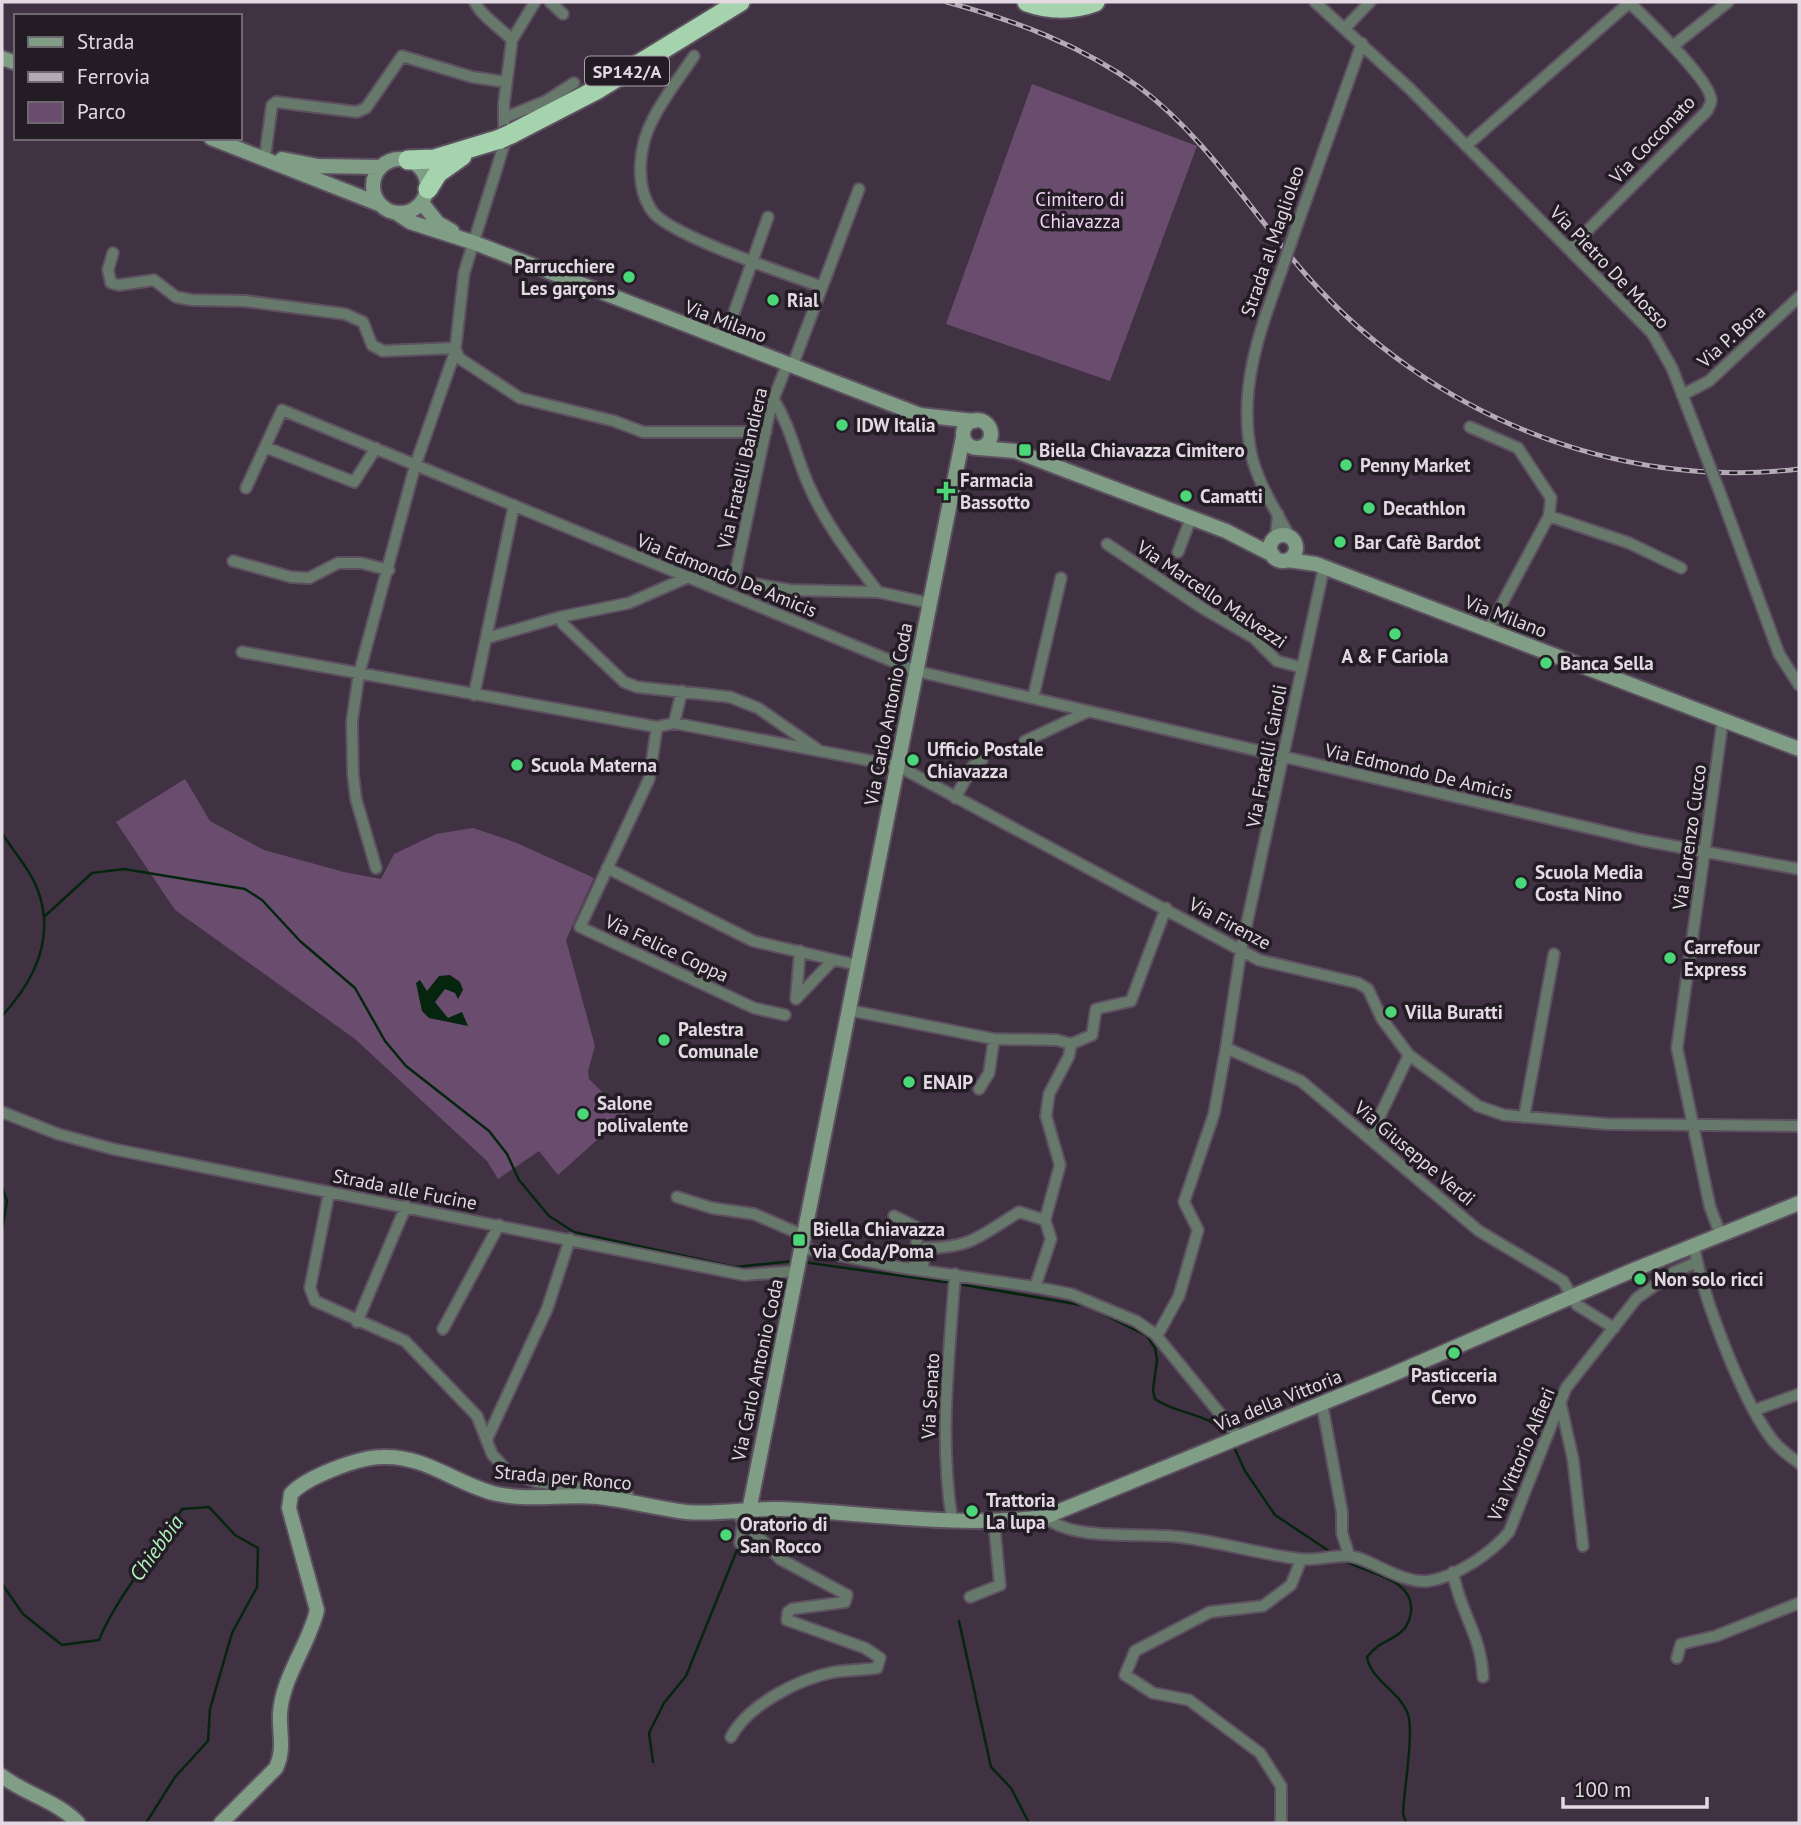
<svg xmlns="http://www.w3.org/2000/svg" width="1801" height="1825" font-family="'PT Sans',sans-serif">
	<rect width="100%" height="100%" fill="#403243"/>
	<path fill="#6a4c6f" d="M1032 84 1197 146 1110 381 946 324Z
		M185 779 210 821 264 850 344 872 381 879 394 854 436 834 473 828 517 843 594 878 566 940 595 1046 588 1071 589 1079 608 1098 629 1111 558 1175 539 1151 498 1179 487 1161 355 1039 175 910 116 822Z"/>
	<path fill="#05250f" d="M450 975 460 982 463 990 458 999 455 993 445 989 435 1002 448 1018 462 1012 468 1026 429 1018 422 1011 416 983 420 980 427 991 439 976Z"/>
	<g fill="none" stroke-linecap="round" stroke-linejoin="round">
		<path stroke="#05250f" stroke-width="2.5" d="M2 833C13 851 30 869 37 888 56 936 35 980 2 1016
			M45 916 92 873 124 869 245 889 262 900 300 941 355 988 385 1041 406 1066 489 1131 507 1154 519 1180 549 1216 574 1232 735 1267 793 1261
			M2 1187 7 1201 2 1230
			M803 1262 952 1283
			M959 1284 1087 1306 1147 1336 1155 1348 1157 1360 1153 1390 1155 1399C1177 1415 1212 1413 1227 1436
			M1233 1445 1245 1471 1275 1515 1332 1553
			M1343 1560C1367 1574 1415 1578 1411 1612 1410 1618 1407 1627 1402 1631 1389 1643 1380 1640 1367 1657 1371 1681 1400 1691 1408 1714 1414 1734 1404 1789 1403 1813L1406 1823
			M2 1584 23 1614 62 1645 99 1640C119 1592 156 1554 182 1509L209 1507 235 1535 258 1548 257 1587 232 1633 210 1709 208 1741 175 1777 146 1823
			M959 1621 991 1767 1011 1788 1029 1823
			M653 1762 649 1733 664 1703 686 1676 737 1550"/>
		<defs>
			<path id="street" d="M550 2 563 14
				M1315 2 1409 88 1652 333 1672 368 1707 459
				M1345 28 1370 2
				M512 40 535 2
				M1673 46 1728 2
				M694 56C680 77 664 97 653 119 639 145 634 185 652 211 670 236 788 274 822 287
				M504 118 546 101 574 83
				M1466 146 1630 2
				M265 156 272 105 276 102 357 112 366 108 402 56 472 77 506 82
				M1294 234 1362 43
				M1569 249 1707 111C1708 108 1711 104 1711 101 1713 82 1644 17 1629 2
				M113 253 108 270 111 283 119 285 154 280 176 297 192 300 245 301 345 314 363 322 372 345 383 351 455 348 459 358 520 398 614 421 643 432H766
				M1282 269C1260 330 1238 387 1251 453 1257 482 1276 511 1290 537
				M724 341 768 217
				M792 367 859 189
				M1682 395 1709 381 1799 297
				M774 400C791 428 796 457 809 486 826 525 852 558 878 592
				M1470 427 1518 448 1551 498 1549 516
				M265 447 354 482 376 448
				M246 488 282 410 916 671 1641 840 1799 869
				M1719 490 1779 654 1799 685
				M1276 537 1278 514
				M1107 544 1204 609 1254 638 1277 661 1300 667
				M1178 552 1191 518
				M233 561 291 577 309 578 338 563H361L389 570
				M734 580 771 405 787 365
				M560 617 563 624 624 682 637 687 730 697 758 708 817 749
				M1488 630 1549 516 1629 543 1681 568
				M487 638 560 617 629 603 686 578 705 575 790 590 878 592 929 603
				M242 652 657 727 674 723 898 766 1259 960 1358 983 1368 989 1382 1019 1409 1055 1478 1106 1504 1115 1607 1124 1799 1126
				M474 695 514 505
				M1033 698 1061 578
				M674 723 682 691
				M657 727 649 779 580 927 754 1008 785 1015
				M1025 741 1087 712
				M955 798 973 766 982 760
				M376 868 356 799 353 774 352 721 359 674 415 466 455 352 464 273 504 145V103L512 40C502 29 479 14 475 2
				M607 868 753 941 857 965
				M796 999 833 960
				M796 999 800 951
				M848 1010 994 1039 1057 1040 1071 1044
				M1071 1044 1092 1035 1096 1009 1131 1001 1166 908
				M1226 1048 1241 950 1324 567
				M979 1089 989 1073 994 1039
				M2 1112 58 1134 113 1149 744 1275 797 1271
				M1524 1117 1554 954
				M1373 1140 1376 1124 1409 1055
				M329 1193 310 1288 315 1301 405 1341 477 1416 492 1454 507 1471 537 1482 628 1495
				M677 1197 712 1208 754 1214 805 1236
				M894 1216 918 1228 914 1269
				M1721 1236 1710 1207 1677 1048 1723 719
				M1694 1246C1702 1295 1741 1398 1771 1438 1778 1448 1789 1456 1799 1463
				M802 1248 898 1267 1035 1287 1071 1294 1136 1321 1155 1334 1239 1437
				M922 1270 926 1248C972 1248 981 1235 1019 1212L1045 1220
				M1035 1287 1051 1239 1045 1220 1060 1165 1046 1116 1049 1094 1069 1056 1071 1044
				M357 1322 406 1206
				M443 1329 499 1225
				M1157 1336 1179 1296 1198 1230 1184 1202 1214 1114 1226 1048 1301 1081 1479 1231 1563 1281 1577 1305 1614 1328
				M1560 1401 1573 1459 1583 1546
				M1322 1404 1342 1512V1533L1349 1555
				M1755 1410 1799 1394
				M487 1439 547 1309 570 1239
				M1045 1517C1074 1542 1142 1532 1180 1537 1220 1542 1260 1554 1300 1559 1317 1561 1332 1555 1348 1556 1367 1556 1400 1584 1428 1581 1457 1577 1491 1553 1509 1532L1566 1388 1637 1298 1674 1272 1697 1262
				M952 1520C939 1438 949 1357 955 1274
				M740 1543 743 1522
				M1453 1572C1460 1614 1481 1633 1483 1677
				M970 1597 1000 1585 994 1522
				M1677 1658 1681 1644 1716 1636 1799 1603
				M731 1737C748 1705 798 1679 834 1672 848 1670 863 1670 877 1668L880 1658 865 1648 787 1620 788 1612 792 1609 845 1602 847 1595 780 1559 735 1512
				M1281 1823V1786L1260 1753 1189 1700 1153 1693 1125 1675 1135 1651 1210 1612 1263 1606 1291 1585 1301 1560"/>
			<path id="secondary" d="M2 58 16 63
				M211 138 379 204
				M373 186a27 27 0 1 1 54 0a27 27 0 1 1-54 0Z
				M282 159 318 166 380 167
				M422 203 438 223 452 231
				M398 214 410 222 475 243 920 415 974 421
				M963 434a14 14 0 1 1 28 0a14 14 0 1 1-28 0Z
				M979 448 1015 451 1226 531 1273 555
				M1270 548a13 13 0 1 1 26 0a13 13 0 1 1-26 0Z
				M1288 560 1316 564 1799 749
				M749 1511 963 437
				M2 1776C25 1794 59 1802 78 1823
				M221 1823 276 1768C285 1749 279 1733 280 1714 282 1677 309 1645 317 1610L289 1508 291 1494C306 1477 359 1457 382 1457 426 1455 457 1485 497 1494 529 1501 564 1494 597 1497 627 1500 656 1508 686 1512 718 1515 750 1508 781 1509 869 1513 957 1528 1045 1517L1391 1375 1631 1271 1799 1203"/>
			<path id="highway" d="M1027 2C1049 10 1073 10 1095 2
				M511 134 598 89 740 2
				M408 160 434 159 500 139
				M428 189 438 173 462 156"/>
		</defs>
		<use href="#street" stroke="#5d5060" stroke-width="14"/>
		<use href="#secondary" stroke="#5d5060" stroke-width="18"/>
		<use href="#highway" stroke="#5d5060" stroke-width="23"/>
		<use href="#street" stroke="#67796a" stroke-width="10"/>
		<use href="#secondary" stroke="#809d85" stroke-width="14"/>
		<use href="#highway" stroke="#a5d3ad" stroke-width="19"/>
		<defs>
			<path id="rail" d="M947 2C1016 21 1081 45 1139 87 1207 138 1252 213 1307 276 1429 414 1616 491 1799 469"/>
		</defs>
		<use href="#rail" stroke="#b4aab6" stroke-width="5"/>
		<use href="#rail" stroke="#231c24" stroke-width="2.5" stroke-dasharray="8" stroke-linecap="butt"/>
		<defs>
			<path id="street-bridge" d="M1282 269 1294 234
				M1707 459 1719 490"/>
			<path id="highway-bridge" d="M500 139 511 134"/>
		</defs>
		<use href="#street-bridge" stroke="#5d5060" stroke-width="14" stroke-linecap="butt"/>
		<use href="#highway-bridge" stroke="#5d5060" stroke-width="23" stroke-linecap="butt"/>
		<use href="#street-bridge" stroke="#67796a" stroke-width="10"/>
		<use href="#highway-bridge" stroke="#a5d3ad" stroke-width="19"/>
	</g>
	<g fill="#4bd677" stroke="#231c24" stroke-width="2.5">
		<circle cx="629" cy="277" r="7"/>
		<circle cx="773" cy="300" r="7"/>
		<circle cx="842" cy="425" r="7"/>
		<rect x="1018" y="443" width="14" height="14" rx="3.5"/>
		<circle cx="1346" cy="465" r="7"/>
		<path d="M942.5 480.5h7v7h7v7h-7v7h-7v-7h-7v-7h7z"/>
		<circle cx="1186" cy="496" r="7"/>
		<circle cx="1369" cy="508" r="7"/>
		<circle cx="1340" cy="542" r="7"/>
		<circle cx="1395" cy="634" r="7"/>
		<circle cx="1546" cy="663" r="7"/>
		<circle cx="913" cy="760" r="7"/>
		<circle cx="517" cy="765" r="7"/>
		<circle cx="1521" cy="883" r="7"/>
		<circle cx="1670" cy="958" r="7"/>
		<circle cx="1391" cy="1012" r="7"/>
		<circle cx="664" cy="1040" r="7"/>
		<circle cx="909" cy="1082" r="7"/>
		<circle cx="583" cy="1114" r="7"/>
		<rect x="792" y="1233" width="14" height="14" rx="3.5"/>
		<circle cx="1640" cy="1279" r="7"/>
		<circle cx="1454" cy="1353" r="7"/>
		<circle cx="972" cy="1511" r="7"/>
		<circle cx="726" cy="1535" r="7"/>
	</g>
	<g text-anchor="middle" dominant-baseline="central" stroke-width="7" stroke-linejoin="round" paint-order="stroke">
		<rect fill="#231c24" stroke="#a9a0aa" stroke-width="2" x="585" y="56.5" width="84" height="29" rx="5"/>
		<g font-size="18" font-weight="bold" fill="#e2d9e3">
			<text x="627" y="71">SP142/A</text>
		</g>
		<g font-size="19" fill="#e2d9e3" stroke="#231c24">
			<text transform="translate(1652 139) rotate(-46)">Via Cocconato</text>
			<text transform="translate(1272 241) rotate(-71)">Strada al Maglioleo</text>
			<text transform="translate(1610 267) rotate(46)">Via Pietro De Mosso</text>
			<text transform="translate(726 321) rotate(21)">Via Milano</text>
			<text transform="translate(1731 336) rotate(-42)">Via P. Bora</text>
			<text transform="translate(742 468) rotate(-77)">Via Fratelli Bandiera</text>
			<text transform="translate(727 575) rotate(22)">Via Edmondo De Amicis</text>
			<text transform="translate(1212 594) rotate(34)">Via Marcello Malvezzi</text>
			<text transform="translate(1506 616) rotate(21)">Via Milano</text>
			<text transform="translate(888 714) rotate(-79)">Via Carlo Antonio Coda</text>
			<text transform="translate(1266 756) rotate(-79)">Via Fratelli Cairoli</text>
			<text transform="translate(1419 771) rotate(13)">Via Edmondo De Amicis</text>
			<text transform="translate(1689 837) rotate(-82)">Via Lorenzo Cucco</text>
			<text transform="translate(1230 923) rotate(28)">Via Firenze</text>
			<text transform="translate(667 948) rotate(25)">Via Felice Coppa</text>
			<text transform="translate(1415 1153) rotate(40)">Via Giuseppe Verdi</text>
			<text transform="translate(405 1189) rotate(11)">Strada alle Fucine</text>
			<text transform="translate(757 1370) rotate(-78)">Via Carlo Antonio Coda</text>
			<text transform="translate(930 1396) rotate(-87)">Via Senato</text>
			<text transform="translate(1278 1400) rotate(-22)">Via della Vittoria</text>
			<text transform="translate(1521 1454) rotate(-67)">Via Vittorio Alfieri</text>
			<text transform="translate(563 1477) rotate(5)">Strada per Ronco</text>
		</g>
		<g font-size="19" fill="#f2d2f7" stroke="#231c24">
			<text x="1080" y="199">Cimitero di<tspan x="1080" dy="22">Chiavazza</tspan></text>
		</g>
		<g font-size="19" font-weight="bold" fill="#e2d9e3" stroke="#231c24" text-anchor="start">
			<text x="615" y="266" text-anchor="end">Parrucchiere<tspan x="615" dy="22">Les garçons</tspan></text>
			<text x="787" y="300">Rial</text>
			<text x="856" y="425">IDW Italia</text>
			<text x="1039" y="450">Biella Chiavazza Cimitero</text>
			<text x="1360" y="465">Penny Market</text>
			<text x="960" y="480">Farmacia<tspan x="960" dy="22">Bassotto</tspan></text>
			<text x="1200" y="496">Camatti</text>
			<text x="1383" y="508">Decathlon</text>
			<text x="1354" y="542">Bar Cafè Bardot</text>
			<text x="1395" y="656" text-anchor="middle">A &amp; F Cariola</text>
			<text x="1560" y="663">Banca Sella</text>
			<text x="927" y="749">Ufficio Postale<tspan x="927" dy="22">Chiavazza</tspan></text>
			<text x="531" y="765">Scuola Materna</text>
			<text x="1535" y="872">Scuola Media<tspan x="1535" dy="22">Costa Nino</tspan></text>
			<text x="1684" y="947">Carrefour<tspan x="1684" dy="22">Express</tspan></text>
			<text x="1405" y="1012">Villa Buratti</text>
			<text x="678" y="1029">Palestra<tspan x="678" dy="22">Comunale</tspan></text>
			<text x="923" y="1082">ENAIP</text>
			<text x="597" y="1103">Salone<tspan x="597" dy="22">polivalente</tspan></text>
			<text x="813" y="1229">Biella Chiavazza<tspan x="813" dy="22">via Coda/Poma</tspan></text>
			<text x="1654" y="1279">Non solo ricci</text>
			<text x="1454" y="1375" text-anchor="middle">Pasticceria<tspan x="1454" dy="22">Cervo</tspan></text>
			<text x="986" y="1500">Trattoria<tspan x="986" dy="22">La lupa</tspan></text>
			<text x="740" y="1524">Oratorio di<tspan x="740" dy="22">San Rocco</tspan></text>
		</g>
		<g font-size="21" font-style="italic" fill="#aff3bd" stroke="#231c24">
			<text transform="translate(156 1548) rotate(-54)">Chiebbia</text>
		</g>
	</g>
	<rect width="1801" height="1825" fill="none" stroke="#e2d9e3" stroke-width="7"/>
	<rect x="14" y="14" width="228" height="126" fill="#231c24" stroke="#6f6870" stroke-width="2"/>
	<rect x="28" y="37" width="35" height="10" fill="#809d85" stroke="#6f6870" stroke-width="2"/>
	<text x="77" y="49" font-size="21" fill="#e2d9e3">Strada</text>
	<rect x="28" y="72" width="35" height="10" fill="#b4aab6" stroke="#6f6870" stroke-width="2"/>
	<text x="77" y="84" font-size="21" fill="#e2d9e3">Ferrovia</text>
	<rect x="28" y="102" width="35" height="21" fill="#6a4c6f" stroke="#6f6870" stroke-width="2"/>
	<text x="77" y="119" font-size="21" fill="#e2d9e3">Parco</text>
	<path d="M1563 1797v10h144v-10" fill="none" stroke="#e2d9e3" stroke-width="3.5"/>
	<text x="1574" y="1797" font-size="21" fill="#e2d9e3" stroke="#231c24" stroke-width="5" paint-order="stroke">100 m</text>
</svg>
